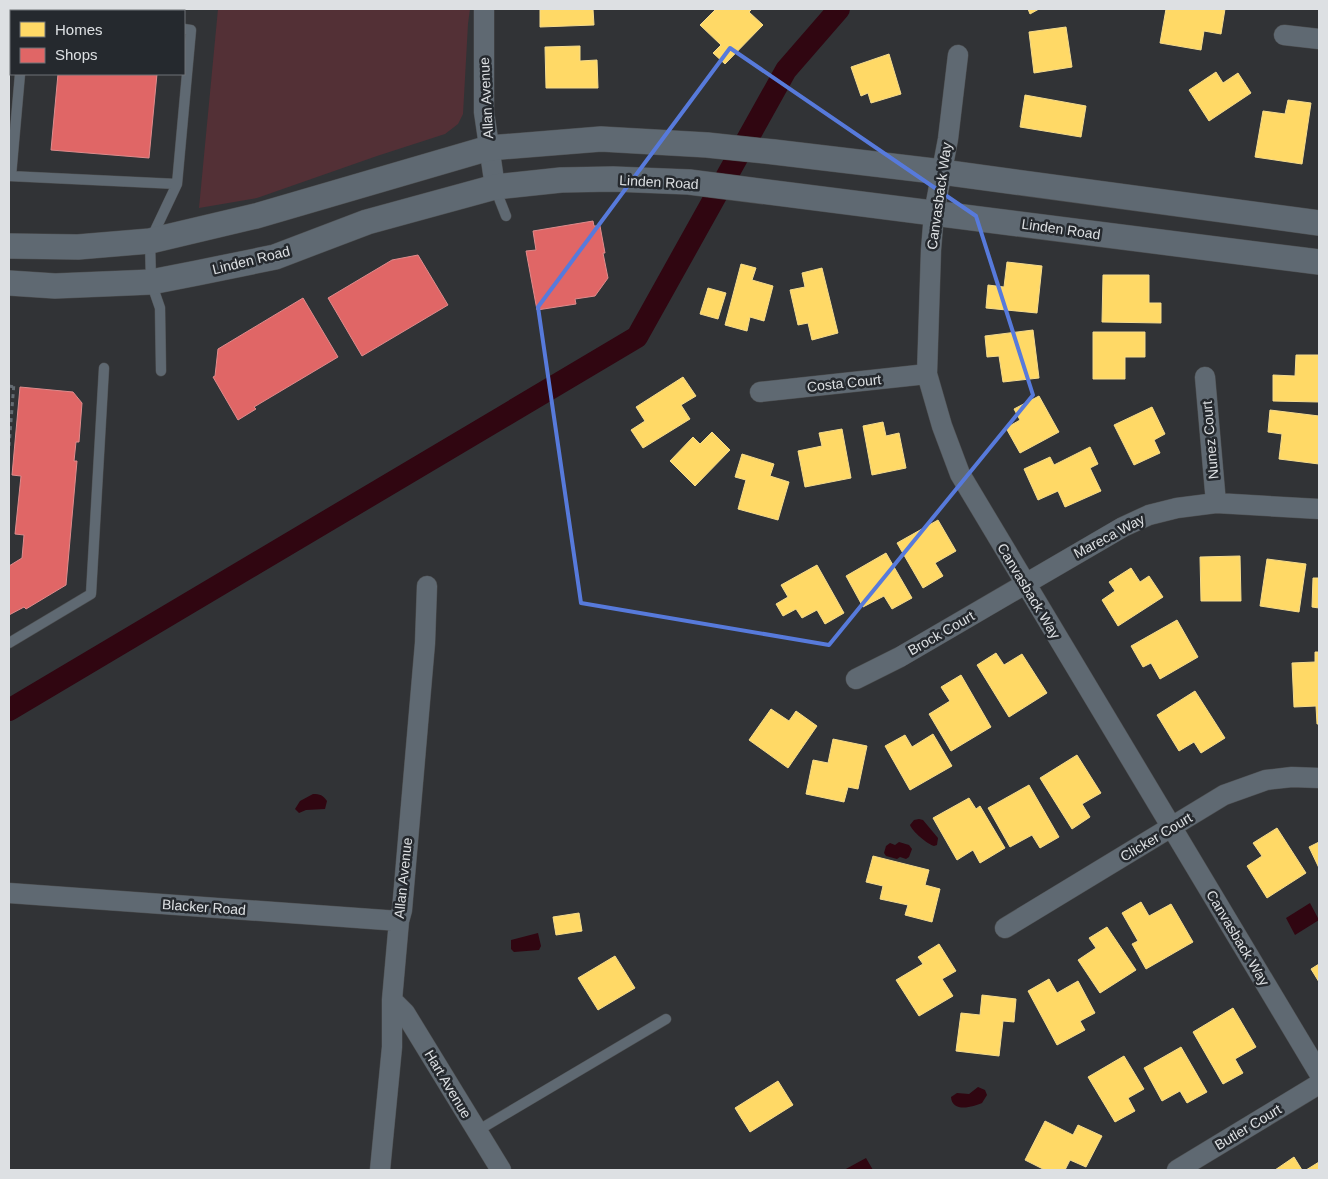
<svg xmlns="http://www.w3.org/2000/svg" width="1328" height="1179" font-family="Helvetica,sans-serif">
	<rect width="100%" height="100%" fill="#313336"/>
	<path fill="#533036" d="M218 9H470L468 24 463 114 458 124 445 134 377 156 257 198 199 208Z"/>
	<path fill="#300611" d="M313 794C320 794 323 795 327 801L325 809 306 810 299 813 295 809 300 801Z
		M919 819 923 820 938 838 937 845 934 846C927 844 912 831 910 825L914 820Z
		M899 842 909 845 912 849 909 857 906 859 900 857 897 859 886 856 884 853 886 846 890 843 895 845Z
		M1310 903 1319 920 1295 935 1286 918Z
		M538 933 541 946 539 950 514 952 511 949V940Z
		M978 1087 985 1090 987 1095 982 1103C973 1107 952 1113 951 1097L957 1093 969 1094Z
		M866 1158 873 1170H844Z"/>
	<path fill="#ffd966" stroke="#f5db8c" d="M540 9H593L594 25 540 27Z
		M716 9H752L749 12 763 25 725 64 713 53 721 45 700 25Z
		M1028 9H1039L1030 14Z
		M1166 9H1225L1221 34 1204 31 1201 50 1160 43Z
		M1066 27 1072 67 1034 73 1029 32Z
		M580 46V61L597 60 598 88H546L545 47Z
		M889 54 901 94 871 103 868 93 861 96 851 67Z
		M1216 72 1223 83 1238 73 1251 93 1209 121 1189 90Z
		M1025 95 1086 106 1081 137 1020 127Z
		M1288 100 1311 103 1302 164 1255 157 1263 111 1285 114Z
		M1007 262 1042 266 1037 313 986 308 988 285 1004 287Z
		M741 264 756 268 752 280 773 286 764 321 750 317 747 331 725 325Z
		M822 268 838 333 812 340 808 323 798 325 790 290 805 287 802 273Z
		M1103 275H1149V303H1161V323L1102 322Z
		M708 288 726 293 718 319 700 314Z
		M1033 330 1039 378 1003 382 999 356 987 357 985 336Z
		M1093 332H1145V357H1125V379H1093Z
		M1296 355H1319V402L1273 401V375L1295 376Z
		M683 377 696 396 681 405 690 419 643 448 631 430 645 421 636 407Z
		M1039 396 1059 432 1020 453 1006 428 1020 420 1014 409Z
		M1152 407 1165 434 1154 440 1160 453 1134 465 1114 425Z
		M1270 410 1319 416V464L1279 459 1282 434 1268 432Z
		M883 422 886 436 899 433 906 468 872 475 863 426Z
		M842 429 851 478 805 487 798 451 822 446 819 433Z
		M712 432 730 450 695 486 670 461 693 437 700 444Z
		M1090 447 1098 464 1090 468 1101 491 1065 507 1058 491 1038 500 1024 469 1050 457 1054 465Z
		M742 454 774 464 770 476 789 482 778 520 738 509 746 480 735 477Z
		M938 520 956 551 935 563 943 576 923 588 897 543Z
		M886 553 912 598 892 609 884 596 863 607 846 576Z
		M1240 556 1241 601H1201L1200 557Z
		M1267 559 1306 564 1299 612 1260 606Z
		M817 565 844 613 825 624 817 610 802 618 796 609 783 616 776 604 788 597 781 585Z
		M1131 568 1140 582 1149 576 1163 597 1118 626 1102 600 1115 591 1109 582Z
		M1313 578H1319V608L1312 607Z
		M1177 620 1198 657 1160 679 1151 663 1143 667 1131 646Z
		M1315 652H1319V724H1317L1316 706 1294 707 1292 663 1315 662Z
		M996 653 1004 665 1022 654 1047 693 1009 717 977 665Z
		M961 675 991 727 951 751 929 714 950 701 941 687Z
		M1195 691 1225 738 1201 753 1194 742 1179 751 1157 715Z
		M771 709 789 721 796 711 817 726 788 768 749 740Z
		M933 734 952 766 910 790 885 746 905 735 912 747Z
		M833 739 867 746 858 789 848 787 844 802 806 794 813 760 828 763Z
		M1077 755 1101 793 1082 804 1090 817 1072 829 1040 778Z
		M1029 785 1059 837 1040 848 1032 835 1010 847 988 808Z
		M969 798 976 809 980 806 1005 848 980 863 973 850 957 860 933 818Z
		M1277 828 1306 873 1267 898 1247 866 1262 856 1253 843Z
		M1319 842V868L1309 847Z
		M873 856 929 870 925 885 940 889 932 922 905 915 908 905 880 899 883 886 866 882Z
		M1141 902 1149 916 1171 904 1193 942 1146 969 1132 944 1138 941 1122 913Z
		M579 913 582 931 556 935 553 917Z
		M1107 927 1136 970 1100 993 1078 960 1096 948 1089 938Z
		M939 944 956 971 942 979 953 996 919 1016 896 980 923 964 918 957Z
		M615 956 635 988 598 1010 578 978Z
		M1319 964V982L1311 969Z
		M1049 979 1057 993 1078 981 1095 1013 1080 1021 1085 1030 1057 1045 1028 991Z
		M982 995 1016 999 1014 1022 1003 1021 999 1056 956 1051 961 1013 980 1015Z
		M1233 1008 1256 1047 1235 1059 1243 1073 1223 1084 1193 1032Z
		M1181 1047 1207 1092 1187 1103 1180 1091 1162 1101 1144 1068Z
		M1124 1056 1144 1089 1128 1098 1135 1111 1115 1122 1088 1077Z
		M778 1081 793 1105 750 1132 735 1108Z
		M1045 1121 1073 1135 1078 1125 1102 1136 1086 1167 1070 1160 1065 1170H1045L1025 1160Z
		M1294 1157 1302 1170H1275Z
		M1319 1162V1170H1306Z"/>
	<path fill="#e06666" stroke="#df8b8c" d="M58 74H157L149 158 51 150Z
		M593 221 594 226H600L605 253H603L608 278 595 296 575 299 576 304 537 310 526 251 536 250 533 231Z
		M418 255 448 305 362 356 328 298 392 260Z
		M303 298 338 357 254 407 256 409 238 420 213 377 215 376 218 349Z
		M20 387 73 392 82 403 79 442H76L74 461H77L66 585 26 609 24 607 9 615V566L22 558 24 535 15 534 21 476 12 475Z"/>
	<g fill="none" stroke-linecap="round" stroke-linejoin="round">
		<path stroke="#300611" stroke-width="22" d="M9 710 637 337 786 70 839 9"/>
		<defs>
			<path id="service" d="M16 9 36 11
				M9 176 177 184
				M11 176 20 74
				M495 188 506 216
				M161 371 160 308 151 282 150 241 177 184 191 30 184 29
				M9 643 91 594 104 368
				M477 1131 666 1019"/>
			<path id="minor" d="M484 9V112L495 187
				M1284 35 1319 39
				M958 55 948 139 934 213 931 250 927 374 942 426 960 474 1319 1073
				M1205 377 1216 503
				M760 392 927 374
				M856 679 900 657 1123 527 1149 515 1177 508 1216 503 1319 509
				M9 893 399 921
				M1005 928 1224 795 1266 780 1292 777 1319 778
				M392 1000 405 1013 501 1170
				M380 1170 392 1047V1000L399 921 402 910 425 643 427 586
				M1177 1170 1319 1084"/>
			<path id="tertiary" d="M9 246 78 247 150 241 256 216 489 148 601 139 707 145 774 152 942 172 1319 223
				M9 283 55 286 128 283 151 282 197 273 275 257 367 222 495 187 561 180 613 179 689 182 1319 262"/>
		</defs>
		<use href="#service" stroke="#4d4f51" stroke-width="11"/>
		<use href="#minor" stroke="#4d4f51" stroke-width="21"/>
		<use href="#tertiary" stroke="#4d4f51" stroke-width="26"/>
		<path stroke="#646b72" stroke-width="3" stroke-dasharray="4 4" stroke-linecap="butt" d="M9 386 14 387
			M9 446 14 383"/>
		<use href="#service" stroke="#5f6972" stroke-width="10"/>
		<use href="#minor" stroke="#5f6972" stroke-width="20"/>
		<use href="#tertiary" stroke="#5f6972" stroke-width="25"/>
	</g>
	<path fill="none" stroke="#577adb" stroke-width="4" stroke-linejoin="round" d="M730 48 976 216 1033 395 829 645 581 603 538 307Z"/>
	<g text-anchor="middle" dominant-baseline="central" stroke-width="5" stroke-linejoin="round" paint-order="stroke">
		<g font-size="14" fill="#dde0e3" stroke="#25292e">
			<text transform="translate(486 98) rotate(-93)">Allan Avenue</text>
			<text transform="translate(659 182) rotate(3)">Linden Road</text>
			<text transform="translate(939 196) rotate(-82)">Canvasback Way</text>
			<text transform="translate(1061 229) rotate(8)">Linden Road</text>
			<text transform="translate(251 260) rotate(-14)">Linden Road</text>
			<text transform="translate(844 383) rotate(-6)">Costa Court</text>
			<text transform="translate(1210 440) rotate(-95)">Nunez Court</text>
			<text transform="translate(1109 536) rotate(-28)">Mareca Way</text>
			<text transform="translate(1029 591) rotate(59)">Canvasback Way</text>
			<text transform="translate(941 633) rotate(-30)">Brock Court</text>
			<text transform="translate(1156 837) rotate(-31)">Clicker Court</text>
			<text transform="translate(403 878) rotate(-84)">Allan Avenue</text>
			<text transform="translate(204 907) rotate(4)">Blacker Road</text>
			<text transform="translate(1238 938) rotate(59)">Canvasback Way</text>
			<text transform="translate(448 1084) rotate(59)">Hart Avenue</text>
			<text transform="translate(1248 1127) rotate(-31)">Butler Court</text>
		</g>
	</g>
	<rect width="1328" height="1179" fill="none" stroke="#dde0e3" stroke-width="20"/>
	<rect x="10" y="10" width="175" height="65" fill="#25292e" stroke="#6f7276"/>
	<rect x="20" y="22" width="25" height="15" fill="#ffd966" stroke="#6f7276"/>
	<text x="55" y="35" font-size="15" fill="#dde0e3">Homes</text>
	<rect x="20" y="48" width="25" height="15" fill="#e06666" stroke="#6f7276"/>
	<text x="55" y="60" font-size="15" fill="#dde0e3">Shops</text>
</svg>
